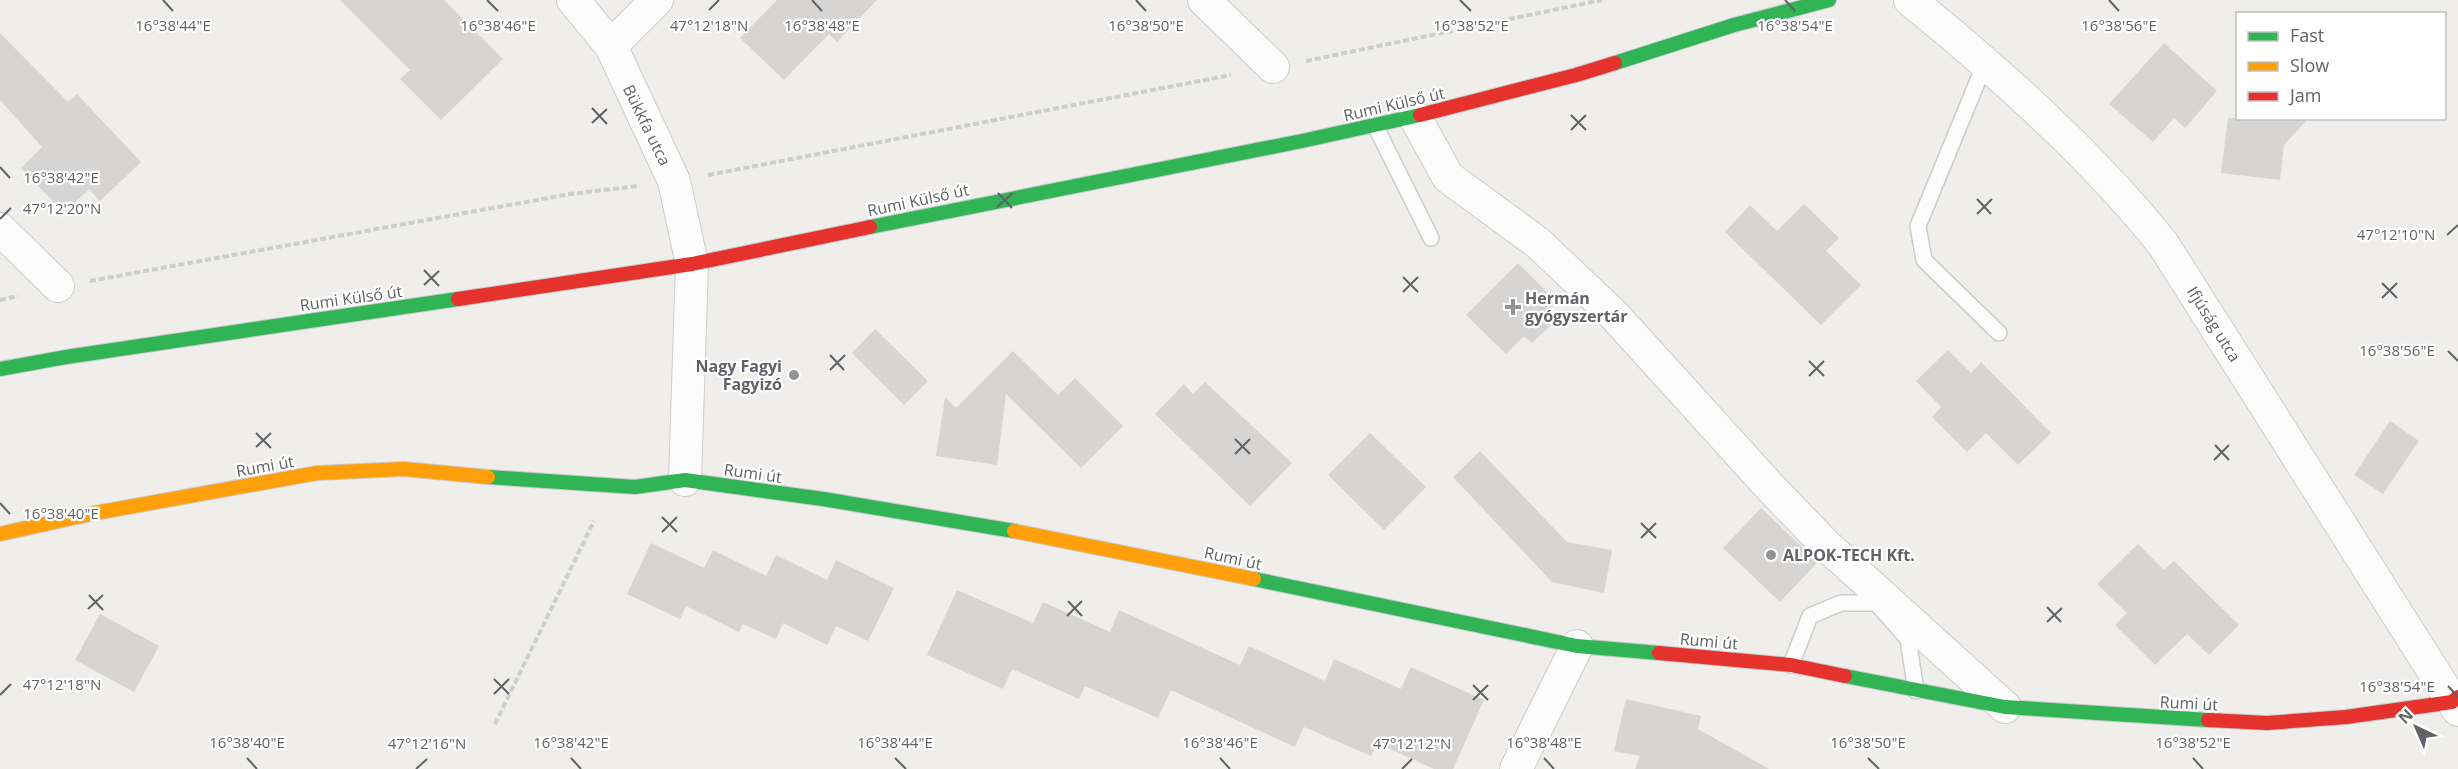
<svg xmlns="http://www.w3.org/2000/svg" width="2458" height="769" font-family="'Open Sans',sans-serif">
	<rect width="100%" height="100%" fill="#efeeea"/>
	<path fill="#d6d5d3" d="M340 0H444L503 59 441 120 400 79 410 70Z
		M777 0H877L837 42 829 34 784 80 740 38Z
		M0 33 68 102 77 94 141 162 100 201 89 189 64 213 21 168 42 147 0 100Z
		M2164 43 2217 91 2185 128 2174 118 2153 142 2109 104Z
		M2228 118H2309L2284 145 2280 180 2221 173Z
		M1804 204 1839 238 1826 251 1861 285 1821 325 1725 232 1750 205 1777 231Z
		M1518 263 1557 302 1547 312 1555 321 1532 343 1524 336 1506 354 1466 315Z
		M875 329 928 381 904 405 852 353Z
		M1948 350 1971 373 1981 362 2051 433 2018 465 1986 433 1967 452 1932 417 1941 407 1916 381Z
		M1013 351 1058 395 1075 378 1123 426 1081 468 1006 394 997 465 936 456 945 397 956 408Z
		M1205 382 1292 463 1250 506 1155 414 1184 384 1193 394Z
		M2390 421 2419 441 2383 494 2354 475Z
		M1370 433 1426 487 1384 530 1328 475Z
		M1480 451 1567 542 1612 550 1604 593 1552 582 1453 477Z
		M1761 508 1818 562 1780 602 1723 548Z
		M651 543 704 568 713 550 766 576 776 555 827 580 836 560 894 588 868 641 836 626 827 645 783 623 776 639 743 624 739 632 686 606 680 619 627 594Z
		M2138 544 2164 570 2174 561 2239 625 2209 655 2187 634 2155 665 2115 625 2127 613 2097 584Z
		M957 590 1033 623 1043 602 1110 632 1119 610 1240 665 1249 646 1325 681 1334 659 1401 689 1411 667 1484 700 1453 769H1434L1377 743 1371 756 1304 727 1295 747 1171 690 1158 718 1085 686 1079 699 1012 669 1003 689 927 655Z
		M100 614 159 646 134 692 75 660Z
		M1626 699 1701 716 1698 729 1769 769H1635L1640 756 1614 751Z"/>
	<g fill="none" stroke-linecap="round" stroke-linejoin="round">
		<defs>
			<path id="lane" d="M1986 61 1918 226 1924 260 1999 333
				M1375 125 1431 238
				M1791 665 1810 616 1841 603H1876L1908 639 1916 691"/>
			<path id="street" d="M573 0 611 46 674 181 692 264 685 480
				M1204 0 1273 67
				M1910 0C1999 72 2092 155 2163 244L2458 710
				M611 46 657 0
				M1415 117 1448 177 1538 243 1614 315 1769 486 1826 545 2005 707
				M0 229 58 286
				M1516 769 1577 646"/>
			<path id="fast" d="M1615 63 1734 25 1829 0
				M870 227 1302 141 1420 115
				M0 369 66 357 458 299
				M488 477 635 487 685 480 823 499 1014 531
				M1254 579 1577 646 1659 653
				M1845 676 2005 707 2208 720"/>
			<path id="slow" d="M1014 531 1254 579
				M0 534 95 513 317 473 404 469 488 477"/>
			<path id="jam" d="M1420 115 1576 75 1615 63
				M458 299 692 264 870 227
				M1659 653 1791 665 1845 676
				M2208 720 2267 723 2346 717 2452 702 2458 697"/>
		</defs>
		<use href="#lane" stroke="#cbcccc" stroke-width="18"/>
		<use href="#street" stroke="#cbcccc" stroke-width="34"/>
		<use href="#fast" stroke="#cacacb" stroke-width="16"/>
		<use href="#slow" stroke="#cacacb" stroke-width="16"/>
		<use href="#jam" stroke="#cacacb" stroke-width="16"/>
		<path stroke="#cacfcc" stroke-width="4" stroke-dasharray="6 3" stroke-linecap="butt" d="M1306 61 1602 0
			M708 175 1231 75
			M90 281 570 194 638 186
			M0 300 18 296
			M495 724 594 521"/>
		<use href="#lane" stroke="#fdfcfc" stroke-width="15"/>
		<use href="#street" stroke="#fdfcfc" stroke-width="32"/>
		<use href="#fast" stroke="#30b455" stroke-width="14"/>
		<use href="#slow" stroke="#ff9f0a" stroke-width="14"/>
		<use href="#jam" stroke="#e5322d" stroke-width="14"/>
	</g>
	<path fill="none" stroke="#5f6368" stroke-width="2" d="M163 0 173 11M487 0 498 11M812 0 822 11M1136 0 1146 11M1460 0 1471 11M1785 0 1795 11M2109 0 2119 11M709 10 719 0M592 108 607 124M1571 115 1586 130M592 123 607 109M1571 130 1586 115M0 167 10 178M998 193 1012 208M1977 199 1991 214M997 207 1013 193M1977 214 1992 199M0 219 11 208M2447 235 2458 225M424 270 439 286M1403 277 1418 292M2382 283 2397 298M424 285 439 271M1403 292 1418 277M2382 298 2397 283M2448 351 2458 361M830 355 844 370M1809 361 1824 376M830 370 845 355M1809 376 1824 361M256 433 271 448M1235 439 1250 454M2215 445 2229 460M256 447 271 433M1235 454 1250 439M2214 460 2229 445M0 503 10 514M662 517 677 532M1641 523 1656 538M662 532 677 517M1641 538 1656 523M89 595 103 610M1068 601 1082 616M2047 607 2061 622M88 609 103 595M1067 616 1082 601M2047 622 2062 608M494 679 509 694M1473 685 1488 700M2448 686 2458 697M494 694 509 679M0 695 11 684M1473 700 1488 685M247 758 257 769M571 758 581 769M895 758 906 769M1220 758 1230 769M1544 758 1554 769M1868 758 1879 769M2193 758 2203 769M416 769 427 759M1402 769 1412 759"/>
	<g fill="#919496" stroke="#fff" stroke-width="2">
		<path d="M1510 298h6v6h6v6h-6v6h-6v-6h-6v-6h6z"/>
		<circle cx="794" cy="375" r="6"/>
		<circle cx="1771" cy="555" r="6"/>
	</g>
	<g text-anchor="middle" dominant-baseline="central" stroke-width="4.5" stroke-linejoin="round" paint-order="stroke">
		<g font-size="16" fill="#5f6368" stroke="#fff">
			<text transform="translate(1394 104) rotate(-13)">Rumi Külső út</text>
			<text transform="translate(647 125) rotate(64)">Bükkfa utca</text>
			<text transform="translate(918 200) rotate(-12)">Rumi Külső út</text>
			<text transform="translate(351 298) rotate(-8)">Rumi Külső út</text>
			<text transform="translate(2214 324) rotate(58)">Ifjúság utca</text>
			<text transform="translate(265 466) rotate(-10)">Rumi út</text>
			<text transform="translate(753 473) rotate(8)">Rumi út</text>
			<text transform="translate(1233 558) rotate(12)">Rumi út</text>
			<text transform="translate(1709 641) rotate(5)">Rumi út</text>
			<text transform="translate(2189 703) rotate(3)">Rumi út</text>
		</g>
		<g font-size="16" font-weight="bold" fill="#5f6368" stroke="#fff" text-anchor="start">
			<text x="1525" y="298">Hermán<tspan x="1525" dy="18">gyógyszertár</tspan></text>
			<text x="782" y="366" text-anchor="end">Nagy Fagyi<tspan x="782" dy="18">Fagyizó</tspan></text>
			<text x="1783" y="555">ALPOK-TECH Kft.</text>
		</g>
	</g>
	<g font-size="15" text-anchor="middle" fill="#5f6368" stroke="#fff" stroke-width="4.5" stroke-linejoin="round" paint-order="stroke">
		<text x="709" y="31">47°12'18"N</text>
		<text x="2119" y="31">16°38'56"E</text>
		<text x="173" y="31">16°38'44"E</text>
		<text x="498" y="31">16°38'46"E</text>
		<text x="822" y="31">16°38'48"E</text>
		<text x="1146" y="31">16°38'50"E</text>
		<text x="1471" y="31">16°38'52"E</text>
		<text x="1795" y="31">16°38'54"E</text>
		<text x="61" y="183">16°38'42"E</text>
		<text x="62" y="214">47°12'20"N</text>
		<text x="2396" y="240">47°12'10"N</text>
		<text x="2397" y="356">16°38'56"E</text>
		<text x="61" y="519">16°38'40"E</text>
		<text x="62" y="690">47°12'18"N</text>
		<text x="2397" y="692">16°38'54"E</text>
		<text x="247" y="748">16°38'40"E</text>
		<text x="571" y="748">16°38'42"E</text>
		<text x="895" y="748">16°38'44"E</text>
		<text x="1220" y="748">16°38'46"E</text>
		<text x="1544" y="748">16°38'48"E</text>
		<text x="1868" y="748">16°38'50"E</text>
		<text x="2193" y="748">16°38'52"E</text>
		<text x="427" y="749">47°12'16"N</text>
		<text x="1412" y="749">47°12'12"N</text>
	</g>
	<rect x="2236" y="12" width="210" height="108" fill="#ffffff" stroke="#bfc1c3" stroke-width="1.5"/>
	<rect x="2248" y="32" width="30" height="9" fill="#30b455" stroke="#bfc1c3" stroke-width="1.5"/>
	<text x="2290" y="42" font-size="18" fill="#5f6368">Fast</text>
	<rect x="2248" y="62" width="30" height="9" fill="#ff9f0a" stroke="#bfc1c3" stroke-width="1.5"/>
	<text x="2290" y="72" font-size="18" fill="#5f6368">Slow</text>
	<rect x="2248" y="92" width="30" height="9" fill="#e5322d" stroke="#bfc1c3" stroke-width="1.5"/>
	<text x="2290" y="102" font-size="18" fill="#5f6368">Jam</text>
	<g transform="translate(2416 727) rotate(316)" stroke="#ffffff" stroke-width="4.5" paint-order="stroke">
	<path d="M0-4.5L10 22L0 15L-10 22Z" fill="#5f6368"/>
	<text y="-9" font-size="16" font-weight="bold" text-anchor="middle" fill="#5f6368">N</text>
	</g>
</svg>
